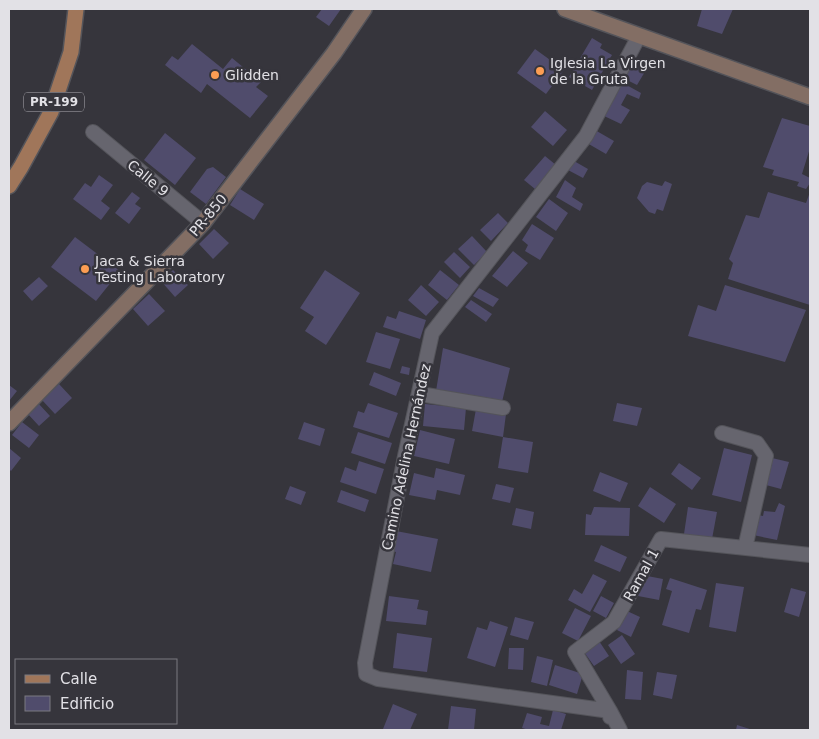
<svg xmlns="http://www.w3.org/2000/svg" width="819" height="739" font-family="'DejaVu Sans',sans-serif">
	<rect width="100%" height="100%" fill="#36353c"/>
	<path fill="#504c6c" d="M322 9H341L329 26 316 17Z
		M702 9H733L722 34 697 26Z
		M592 38 602 44 600 48 612 55 592 90 569 77Z
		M192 44 223 69 232 58 261 82 256 87 268 96 250 118 207 84 201 93 165 65 172 56 178 60Z
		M535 49 564 70 546 94 517 73Z
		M634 57 649 65 637 85 623 78Z
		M621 82 641 93 639 99 627 94 621 105 630 110 621 124 602 115Z
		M545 111 567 130 553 146 531 127Z
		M782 118 810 126V148L802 174 810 178V183L806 189 797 186 799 182 772 175 774 170 763 167Z
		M595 130 614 141 606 154 587 143Z
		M165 133 196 158 175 185 144 160Z
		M545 156 556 165 535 189 524 180Z
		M574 161 588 169 583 178 568 170Z
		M213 167 226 177 206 204 190 192 207 169Z
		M99 175 113 185 101 201 110 208 101 220 73 199 85 183 91 187Z
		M565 180 576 188 572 197 583 204 580 211 556 197Z
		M665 181 672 184 663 211 657 209 655 214 649 212 637 198 642 186 647 182 662 186Z
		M240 189 264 204 254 220 230 205Z
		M132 192 140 198 135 204 141 208 129 224 115 213Z
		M768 192 806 203 810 192V305L728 279 733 263 729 259 746 215 759 218Z
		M549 199 568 213 556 231 536 217Z
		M498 213 508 223 491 241 480 230Z
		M532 224 554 238 540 260 525 251 528 245 522 240Z
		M214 229 229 243 213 259 199 244Z
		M472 236 487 252 474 265 458 249Z
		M75 237 120 271 96 301 51 267Z
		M513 251 528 263 507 287 492 276Z
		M454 252 470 267 460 278 444 262Z
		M173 270 188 285 175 297 161 281Z
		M325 270 360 293 326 345 305 331 314 317 300 308Z
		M440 270 459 285 447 300 428 285Z
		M39 277 48 286 32 301 23 291Z
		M421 285 439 302 426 316 408 300Z
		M725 285 806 310 785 362 688 336 698 305 716 311Z
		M479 288 499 299 493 307 473 296Z
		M149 294 165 311 148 326 133 309Z
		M471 300 492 314 486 322 465 307Z
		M399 311 426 320 420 339 383 327 387 316 396 319Z
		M376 332 400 339 390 369 366 362Z
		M443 348 510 368 502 402 436 391Z
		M402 366 410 368 409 375 400 373Z
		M374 372 401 383 396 396 369 385Z
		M59 384 72 398 55 414 42 400Z
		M9 385 17 391 9 401Z
		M38 403 50 416 39 426 27 413Z
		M368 403 398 413 389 438 353 427 358 411 364 413Z
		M617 403 642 408 637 426 613 421Z
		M425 404 466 408 464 430 423 426Z
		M476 409 506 414 503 437 472 431Z
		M22 422 39 435 29 448 12 435Z
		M304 422 325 429 320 446 298 439Z
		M420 430 455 439 449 464 414 456Z
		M358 432 392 443 385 464 351 453Z
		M503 437 533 442 528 473 498 468Z
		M9 448 21 458 11 471 9 469Z
		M724 448 752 455 741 502 712 495Z
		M772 458 789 462 781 489 766 485Z
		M359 461 384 469 376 494 340 482 345 467 356 471Z
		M679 463 701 478 692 490 671 474Z
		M436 468 465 475 460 495 437 490 435 500 409 495 414 473 434 478Z
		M600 472 628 483 620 502 593 491Z
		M496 484 514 488 510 503 492 499Z
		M290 486 306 492 301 505 285 499Z
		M650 487 676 504 664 523 638 506Z
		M341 490 369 500 365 512 337 502Z
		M779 503 785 506 777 540 753 535 758 515 763 516 764 511 775 512Z
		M594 507 630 508 629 536 585 535 586 514 591 515Z
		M688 507 717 512 712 539 684 534Z
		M516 508 534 512 531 529 512 525Z
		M396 531 438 539 431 572 393 564 396 552 392 551Z
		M601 545 627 557 620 572 594 561Z
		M593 574 607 581 590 612 568 600 574 589 582 594Z
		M642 575 663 579 659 600 638 596Z
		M670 578 707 590 701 610 696 609 689 633 662 625 672 591 666 589Z
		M716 583 744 587 736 632 709 627Z
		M791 588 806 592 799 617 784 612Z
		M389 596 419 600 417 609 428 611 426 625 386 621Z
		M601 596 614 603 606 618 593 611Z
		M575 608 591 616 578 641 562 633Z
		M627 611 640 617 631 637 617 630Z
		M515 617 534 622 528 640 510 635Z
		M490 621 508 627 495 667 467 658 477 627 487 630Z
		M397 633 432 638 427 672 393 668Z
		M622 635 635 654 621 664 608 645Z
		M599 641 609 656 594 666 584 652Z
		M509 648H524L523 670 508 669Z
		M537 656 553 660 547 686 531 682Z
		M555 665 583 674 577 694 549 685Z
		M627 670 643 672 641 700 625 699Z
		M657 672 677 675 672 699 653 695Z
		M393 704 417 714 410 730 383 729Z
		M451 706 476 709 474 730H448Z
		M553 710 566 714 561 730H529L522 728 527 713 542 717 540 724 549 726Z
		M737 725 753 730H736Z"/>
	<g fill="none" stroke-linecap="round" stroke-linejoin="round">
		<defs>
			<path id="street" d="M93 132 203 223
				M420 394 503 408
				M722 433 757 443 766 456 745 548
				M610 717V711L575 652 614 622 661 539 810 555
				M620 730 610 711 378 679 366 674 365 663 405 456 432 333 586 136 639 36"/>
			<path id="secondary" d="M565 9 810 97
				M9 423 203 223 334 53 364 9"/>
			<path id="primary" d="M9 186 21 167 51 112 71 52 76 9"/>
		</defs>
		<use href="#street" stroke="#54545a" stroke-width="16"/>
		<use href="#secondary" stroke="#54545a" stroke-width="18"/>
		<use href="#primary" stroke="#54545a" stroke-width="18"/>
		<use href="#street" stroke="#66656e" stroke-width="14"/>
		<use href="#secondary" stroke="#836e64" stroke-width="15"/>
		<use href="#primary" stroke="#a0765a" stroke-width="15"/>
	</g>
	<g fill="#fc9d53" stroke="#36353c" stroke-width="2">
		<circle cx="540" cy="71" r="5"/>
		<circle cx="215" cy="75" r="5"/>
		<circle cx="85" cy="269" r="5"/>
	</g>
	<g text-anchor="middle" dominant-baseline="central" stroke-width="5" stroke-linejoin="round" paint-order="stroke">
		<rect fill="#36353c" stroke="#aeadb3" stroke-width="1" x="24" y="92.5" width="60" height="19" rx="4"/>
		<g font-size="12" font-weight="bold" fill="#e2e1e6">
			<text x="54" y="102">PR-199</text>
		</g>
		<g font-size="14" fill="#e2e1e6" stroke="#36353c" text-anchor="start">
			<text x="550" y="63">Iglesia La Virgen<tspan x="550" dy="16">de la Gruta</tspan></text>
			<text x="225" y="75">Glidden</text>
			<text x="95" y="261">Jaca &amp; Sierra<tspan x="95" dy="16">Testing Laboratory</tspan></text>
		</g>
		<g font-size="14" fill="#e2e1e6" stroke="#36353c">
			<text transform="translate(148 178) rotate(39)">Calle 9</text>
			<text transform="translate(208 215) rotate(-50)">PR-850</text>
			<text transform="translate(406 457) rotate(-78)">Camino Adelina Hernández</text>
			<text transform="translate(641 575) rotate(-61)">Ramal 1</text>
		</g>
	</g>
	<rect width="819" height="739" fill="none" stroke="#e2e1e6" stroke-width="20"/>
	<rect x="15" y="659" width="162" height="65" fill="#36353c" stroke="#7b7a80"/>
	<rect x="25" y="675" width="25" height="8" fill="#a0765a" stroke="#7b7a80"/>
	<text x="60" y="684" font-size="15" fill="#e2e1e6">Calle</text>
	<rect x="25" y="696" width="25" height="15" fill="#504c6c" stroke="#7b7a80"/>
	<text x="60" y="709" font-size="15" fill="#e2e1e6">Edificio</text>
</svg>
